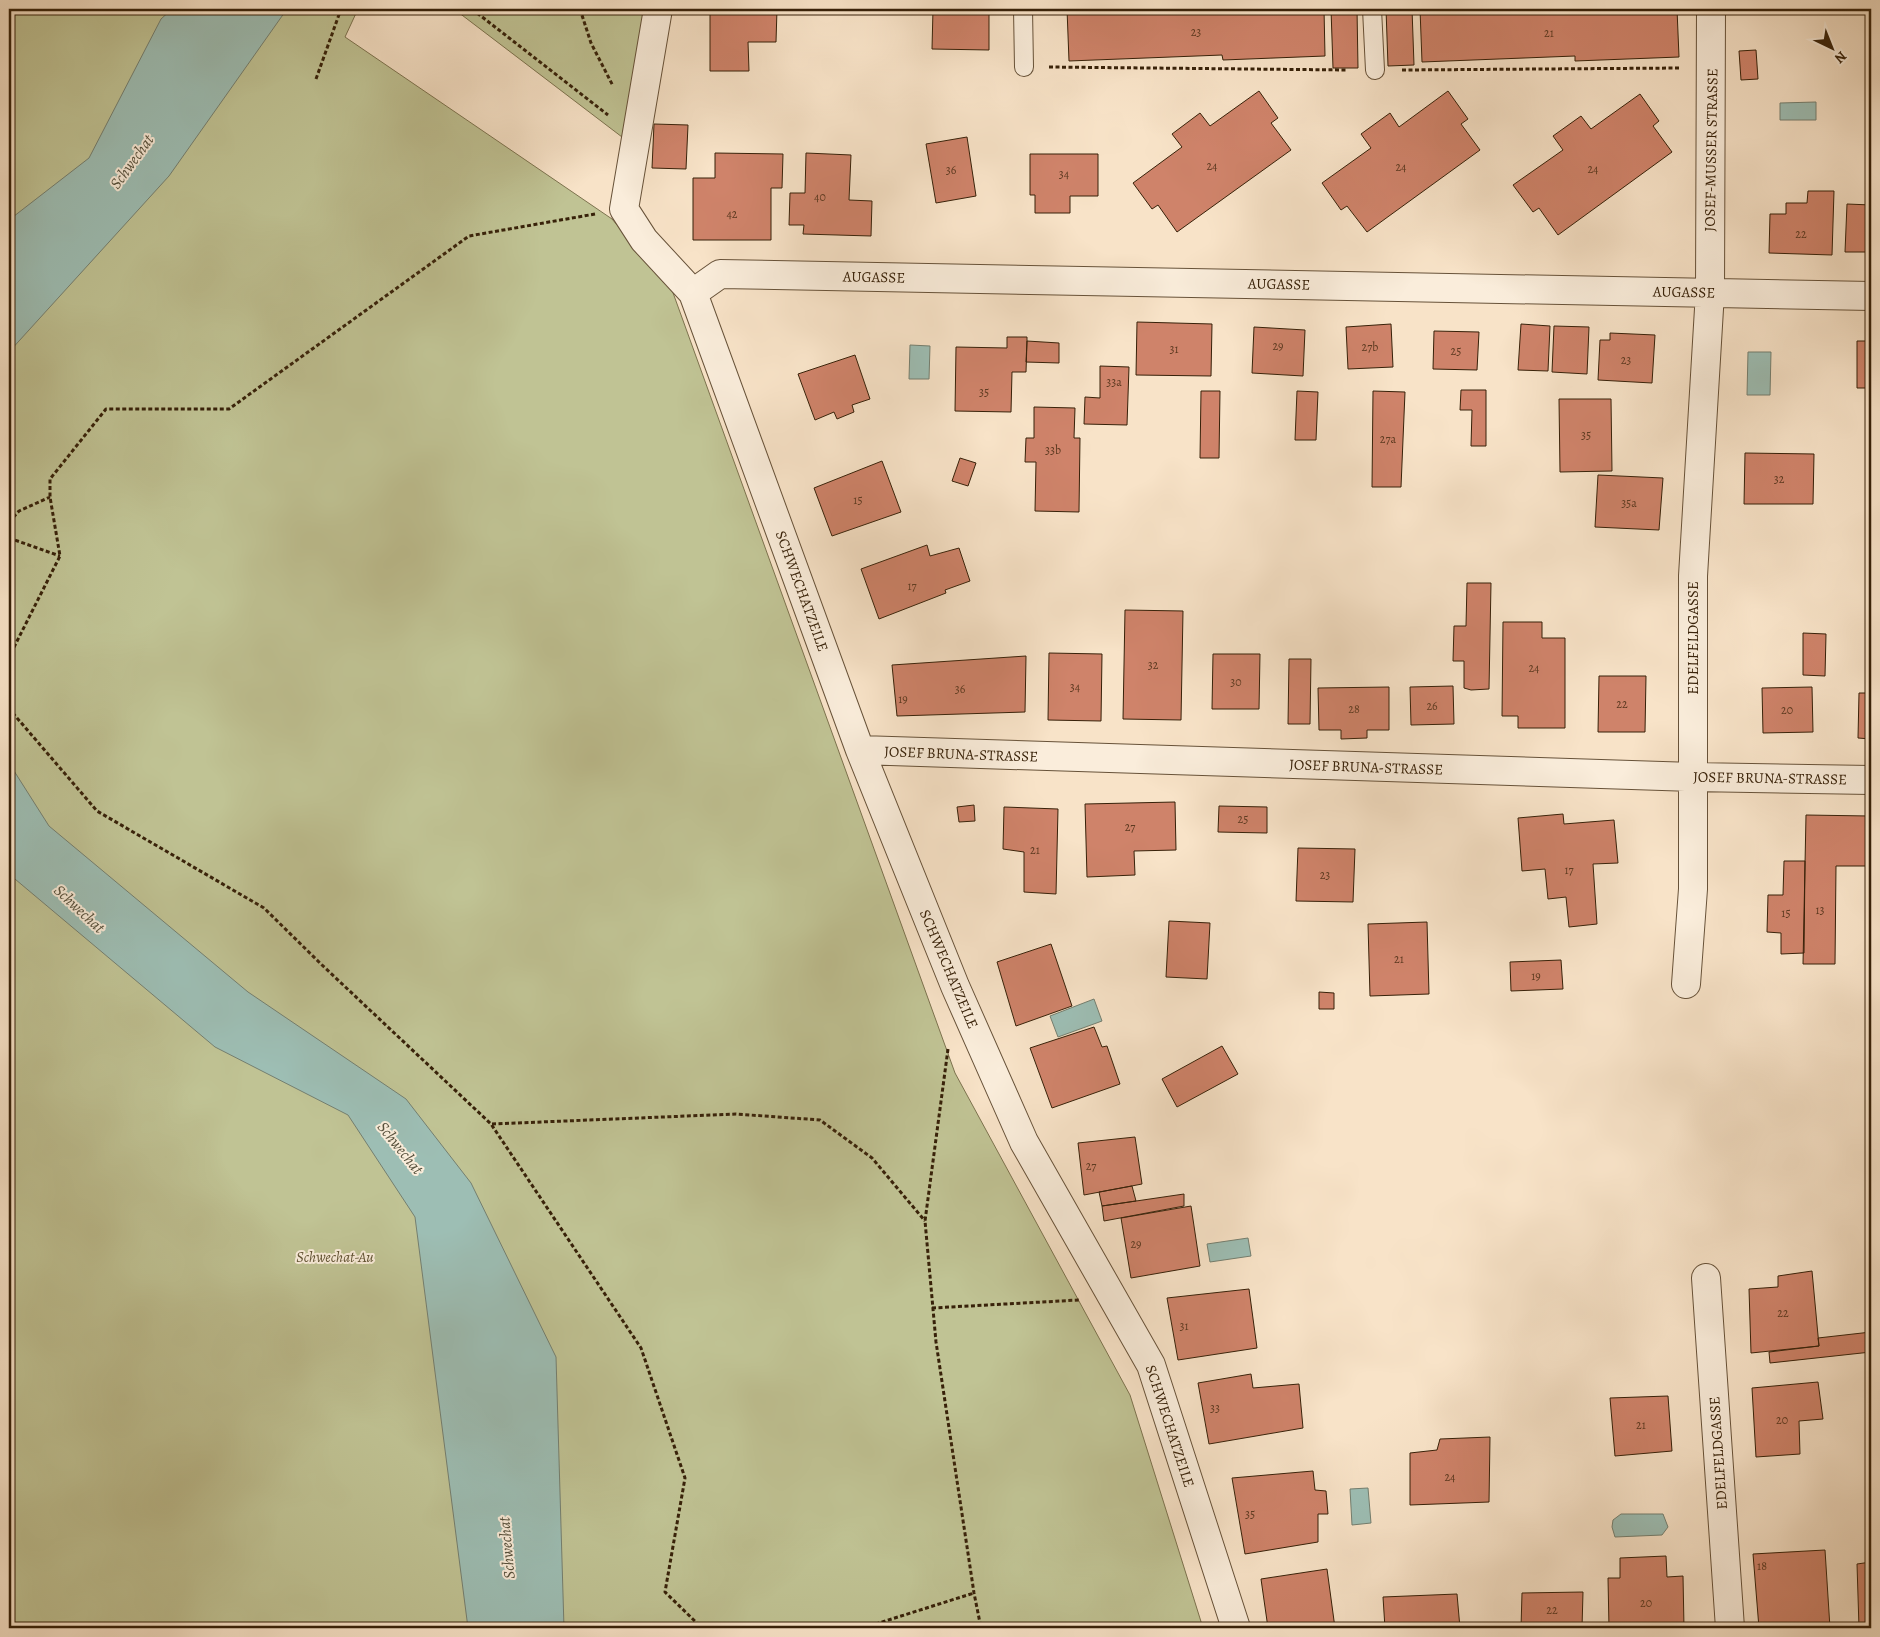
<svg xmlns="http://www.w3.org/2000/svg" width="1880" height="1637" font-family="Alegreya,serif">
	<rect width="100%" height="100%" fill="#f8e3c8"/>
	<filter id="stains"><feTurbulence type="fractalNoise" baseFrequency=".004" numOctaves="4"/><feColorMatrix values="0 0 0 0 .2 0 0 0 0 .09 0 0 0 0 .02 0 0 0 .5 -.17"/></filter>
	<radialGradient id="worn" r=".72"><stop offset=".6" stop-color="#630" stop-opacity="0"/><stop offset="1" stop-color="#630" stop-opacity=".3"/></radialGradient>
	<path fill="#c0c394" stroke="#7c724e" d="M9 9H358L345 37 612 219 672 290 955 1073 1130 1395 1203 1628H9Z
		M454 9H646L622 137Z"/>
	<path fill="#9dbeb4" stroke="#747f70" d="M172 9H287L169 176 9 352V220L89 158 161 19Z
		M1816 102V120H1780V103Z
		M910 345 930 346 929 379H909Z
		M1748 352H1771L1770 395H1747Z
		M9 763 49 826 248 992 406 1099 471 1183 556 1357 564 1628H468L415 1217 348 1115 215 1047 9 874Z
		M1094 999 1102 1021 1058 1037 1050 1016Z
		M1248 1238 1251 1256 1210 1262 1207 1244Z
		M1368 1488 1371 1523 1352 1525 1350 1489Z
		M1621 1514H1663L1668 1527 1662 1535 1615 1537 1612 1527 1613 1520Z"/>
	<path fill="#cf836a" stroke="#372109" d="M710 9H777L776 42H748L749 71H710Z
		M933 9H989V50L932 49Z
		M1067 9H1324L1325 56 1223 60 1222 55 1069 61Z
		M1331 9H1357L1358 68H1333Z
		M1386 9H1412L1414 65 1388 66Z
		M1420 9H1677L1679 57 1575 61V56L1422 62Z
		M1770 9H1871L1771 14Z
		M1756 50 1758 79 1741 80 1739 51Z
		M1259 91 1278 118 1271 123 1291 150 1177 232 1158 205 1152 209 1133 183 1182 147 1172 134 1200 113 1210 126Z
		M1448 91 1468 119 1461 124 1480 150 1367 232 1347 206 1341 210 1322 183 1371 148 1361 134 1390 113 1399 127Z
		M1640 94 1659 121 1653 126 1672 152 1558 235 1539 208 1533 212 1513 185 1563 150 1553 136 1581 116 1591 129Z
		M654 124 688 125 686 169 652 168Z
		M967 137 976 196 936 203 926 144Z
		M715 153 783 154 782 188H771V240H693V178H715Z
		M806 153 851 155 849 200 872 201 871 236 803 234 804 225H789L790 193H805Z
		M1030 154H1098V196H1070V213H1035V195H1030Z
		M1808 191H1834L1832 255 1769 253 1770 214H1786V203H1807Z
		M1847 204 1871 205V252H1845Z
		M1137 322 1212 324 1211 376 1136 375Z
		M1391 324 1393 367 1348 369 1346 327Z
		M1521 324 1550 326 1548 371 1518 370Z
		M1554 326 1589 327 1587 374 1552 372Z
		M1254 327 1305 330 1303 376 1252 373Z
		M1434 331 1479 332 1477 370 1433 369Z
		M1610 333 1655 335 1652 383 1598 380 1600 340H1610Z
		M1007 337H1027V341L1026 372H1012L1011 412 955 411 956 347 1007 348Z
		M1027 341 1059 343V363L1026 362Z
		M1857 341H1871V388H1857Z
		M855 355 870 399 852 405 854 412 837 419 834 412 815 420 798 374Z
		M1100 366 1129 367 1127 425 1084 424 1085 397 1100 398Z
		M1461 390H1486V446H1471L1472 410H1460Z
		M1201 391H1220L1219 458H1200Z
		M1297 391 1318 392 1316 440H1295Z
		M1373 391 1405 392 1401 487H1372Z
		M1559 399H1611L1612 471 1560 472Z
		M1034 407 1075 408 1074 438H1080L1079 512 1035 511 1036 462H1025L1026 438H1034Z
		M1745 453 1814 454 1813 504H1744Z
		M960 458 976 463 968 486 952 481Z
		M882 461 901 512 832 536 814 488Z
		M1598 475 1663 478 1659 530 1595 527Z
		M927 545 930 556 959 548 970 581 945 590 946 593 879 619 861 569Z
		M1467 583H1491L1489 689 1471 690 1464 688V661H1453L1454 626H1466Z
		M1125 610 1183 611 1181 720 1123 719Z
		M1503 622H1542V638H1565V728H1518V716H1502Z
		M1803 633 1826 634 1825 676 1803 675Z
		M1049 653 1102 654 1101 721 1048 720Z
		M1213 654H1260L1259 709H1212Z
		M1026 656 1025 712 897 716 892 665Z
		M1289 659H1311L1310 724H1288Z
		M1599 676H1646L1645 732H1598Z
		M1453 686 1454 724 1411 725 1410 687Z
		M1389 687V730H1367V738L1341 739V730H1319L1318 688Z
		M1812 687 1813 732 1763 733 1762 688Z
		M1859 693H1871V739L1858 738Z
		M1175 802 1176 850 1134 851 1135 875 1087 877 1085 804Z
		M974 805 975 821 959 822 957 807Z
		M1219 806 1267 807V833L1218 832Z
		M1004 807 1058 809 1056 894 1024 892V852L1003 849Z
		M1563 814 1564 824 1614 820 1618 863 1593 864 1597 924 1569 927 1566 897 1548 899 1545 869 1522 871 1518 818Z
		M1806 815 1869 816V866H1836L1835 964H1803Z
		M1298 848 1355 849 1353 902 1296 901Z
		M1784 861H1805L1804 953 1781 954V933L1767 932 1768 895H1783Z
		M1169 921 1210 923 1207 979 1166 977Z
		M1427 922 1429 994 1370 996 1368 924Z
		M1051 944 1072 1006 1016 1026 997 962Z
		M1561 960 1563 989 1511 991 1510 962Z
		M1319 992 1334 993V1009H1319Z
		M1094 1027 1102 1047 1107 1046 1120 1084 1052 1108 1030 1048Z
		M1222 1046 1238 1074 1177 1107 1162 1079Z
		M1135 1137 1142 1184 1084 1195 1078 1143Z
		M1132 1186 1136 1201 1102 1206 1099 1192Z
		M1184 1194V1206L1104 1221 1102 1206Z
		M1191 1206 1200 1266 1131 1278 1121 1218Z
		M1812 1271 1819 1346 1751 1353 1749 1289 1778 1287V1276Z
		M1249 1289 1257 1348 1178 1360 1167 1298Z
		M1871 1332V1352L1770 1363 1769 1352 1819 1346 1818 1338Z
		M1251 1374 1253 1388 1299 1384 1303 1428 1209 1444 1198 1383Z
		M1818 1382 1823 1419 1799 1421 1800 1454 1756 1457 1752 1388Z
		M1668 1396 1672 1451 1615 1456 1610 1398Z
		M1490 1437 1489 1502 1410 1505V1453L1437 1450 1440 1439Z
		M1313 1471 1315 1490 1326 1491 1328 1514H1318V1542L1245 1554 1232 1478Z
		M1825 1550 1830 1628H1759L1753 1554Z
		M1666 1556 1667 1577 1683 1576 1684 1628H1597H1609L1608 1578H1620V1558Z
		M1871 1562V1628H1859L1857 1564Z
		M1327 1569 1335 1628H1268L1261 1579Z
		M1583 1592 1582 1628H1521L1522 1593Z
		M1457 1594 1460 1628H1385L1383 1597Z"/>
	<g fill="none" stroke-linecap="round" stroke-linejoin="round">
		<defs>
			<path id="service" d="M1023 9 1024 67
				M1372 9 1375 70"/>
			<path id="minor" d="M658 9 624 209 644 240 693 293 860 750 955 986 1024 1142 1151 1365 1236 1628
				M693 293 720 274 1871 296
				M860 750 1693 777 1871 780
				M1686 984 1693 889V576L1710 292 1711 9
				M1706 1278 1730 1628"/>
		</defs>
		<use href="#service" stroke="#675239" stroke-width="20"/>
		<use href="#minor" stroke="#675239" stroke-width="30"/>
		<path stroke="#372109" stroke-width="3" stroke-dasharray="4 2.5" stroke-linecap="butt" d="M472 9 608 115
			M580 9 591 43 613 86
			M1049 67 1348 70
			M1402 70 1681 68
			M316 79 341 9
			M595 214 469 236 229 409H106L50 479V497L60 556 9 657 11 711 97 811 264 908 322 965 491 1124 641 1348 685 1478 665 1592 702 1628
			M9 522 19 511 50 497
			M9 538 60 556
			M948 1049 925 1221 936 1342 974 1593 981 1628
			M492 1124 736 1114 820 1120 872 1158 925 1221
			M932 1308 1079 1300
			M863 1628 974 1593"/>
		<use href="#service" stroke="#faeddb" stroke-width="18"/>
		<use href="#minor" stroke="#faeddb" stroke-width="28"/>
	</g>
	<g text-anchor="middle" dominant-baseline="central" stroke-width="4" stroke-linejoin="round" paint-order="stroke">
		<g font-size="12" fill="#5d3a21">
			<text x="1196" y="32">23</text>
			<text x="1549" y="33">21</text>
			<text x="1212" y="166">24</text>
			<text x="1401" y="167">24</text>
			<text x="1593" y="169">24</text>
			<text x="951" y="170">36</text>
			<text x="1064" y="174">34</text>
			<text x="820" y="197">40</text>
			<text x="732" y="214">42</text>
			<text x="1801" y="234">22</text>
			<text x="1278" y="346">29</text>
			<text x="1370" y="347">27b</text>
			<text x="1174" y="349">31</text>
			<text x="1456" y="351">25</text>
			<text x="1626" y="360">23</text>
			<text x="1114" y="382">33a</text>
			<text x="984" y="392">35</text>
			<text x="1586" y="435">35</text>
			<text x="1388" y="439">27a</text>
			<text x="1053" y="450">33b</text>
			<text x="1779" y="479">32</text>
			<text x="858" y="500">15</text>
			<text x="1629" y="503">35a</text>
			<text x="912" y="586">17</text>
			<text x="1153" y="665">32</text>
			<text x="1534" y="668">24</text>
			<text x="1236" y="682">30</text>
			<text x="1075" y="687">34</text>
			<text x="960" y="689">36</text>
			<text x="903" y="699">19</text>
			<text x="1622" y="704">22</text>
			<text x="1432" y="706">26</text>
			<text x="1354" y="709">28</text>
			<text x="1787" y="710">20</text>
			<text x="1243" y="819">25</text>
			<text x="1130" y="827">27</text>
			<text x="1035" y="850">21</text>
			<text x="1569" y="870">17</text>
			<text x="1325" y="875">23</text>
			<text x="1820" y="910">13</text>
			<text x="1786" y="913">15</text>
			<text x="1399" y="959">21</text>
			<text x="1536" y="976">19</text>
			<text x="1091" y="1166">27</text>
			<text x="1136" y="1244">29</text>
			<text x="1783" y="1313">22</text>
			<text x="1184" y="1326">31</text>
			<text x="1215" y="1408">33</text>
			<text x="1782" y="1420">20</text>
			<text x="1641" y="1425">21</text>
			<text x="1450" y="1477">24</text>
			<text x="1250" y="1514">35</text>
			<text x="1762" y="1566">18</text>
			<text x="1646" y="1603">20</text>
			<text x="1552" y="1610">22</text>
		</g>
		<g font-size="15" fill="#372109" stroke="#faeddb">
			<text transform="translate(1711 150) rotate(-89)">JOSEF-MUSSER STRASSE</text>
			<text transform="translate(874 277) rotate(1)">AUGASSE</text>
			<text transform="translate(1279 284) rotate(1)">AUGASSE</text>
			<text transform="translate(1684 292) rotate(1)">AUGASSE</text>
			<text transform="translate(802 591) rotate(70)">SCHWECHATZEILE</text>
			<text transform="translate(1693 638) rotate(-90)">EDELFELDGASSE</text>
			<text transform="translate(961 754) rotate(2)">JOSEF BRUNA-STRASSE</text>
			<text transform="translate(1366 767) rotate(2)">JOSEF BRUNA-STRASSE</text>
			<text transform="translate(1770 778) rotate(1)">JOSEF BRUNA-STRASSE</text>
			<text transform="translate(949 969) rotate(67)">SCHWECHATZEILE</text>
			<text transform="translate(1170 1426) rotate(72)">SCHWECHATZEILE</text>
			<text transform="translate(1718 1453) rotate(-94)">EDELFELDGASSE</text>
		</g>
		<g font-size="15" font-style="italic" fill="#605233" stroke="#faeddb">
			<text x="335" y="1257">Schwechat-Au</text>
		</g>
		<g font-size="16" font-style="italic" fill="#56503c" stroke="#faeddb">
			<text transform="translate(132 162) rotate(-54)">Schwechat</text>
			<text transform="translate(79 909) rotate(43)">Schwechat</text>
			<text transform="translate(400 1148) rotate(51)">Schwechat</text>
			<text transform="translate(507 1548) rotate(-95)">Schwechat</text>
		</g>
	</g>
	<rect width="1880" height="1637" fill="none" stroke="#f8e3c8" stroke-width="30"/>
	<rect x="10" y="10" width="1860" height="1617" fill="none" stroke="#372109" stroke-width="2.5"/>
	<rect x="15" y="15" width="1850" height="1607" fill="none" stroke="#372109"/>
	<g transform="translate(1832 48) rotate(137)" stroke="#faeddb" stroke-width="4" paint-order="stroke">
	<path d="M0-4L9 19L0 12L-9 19Z" fill="#372109"/>
	<text y="-8" font-size="14" font-weight="bold" text-anchor="middle" fill="#372109">N</text>
	</g>
	<rect width="100%" height="100%" filter="url(#stains)"/>
	<rect width="100%" height="100%" fill="url(#worn)"/>
</svg>
